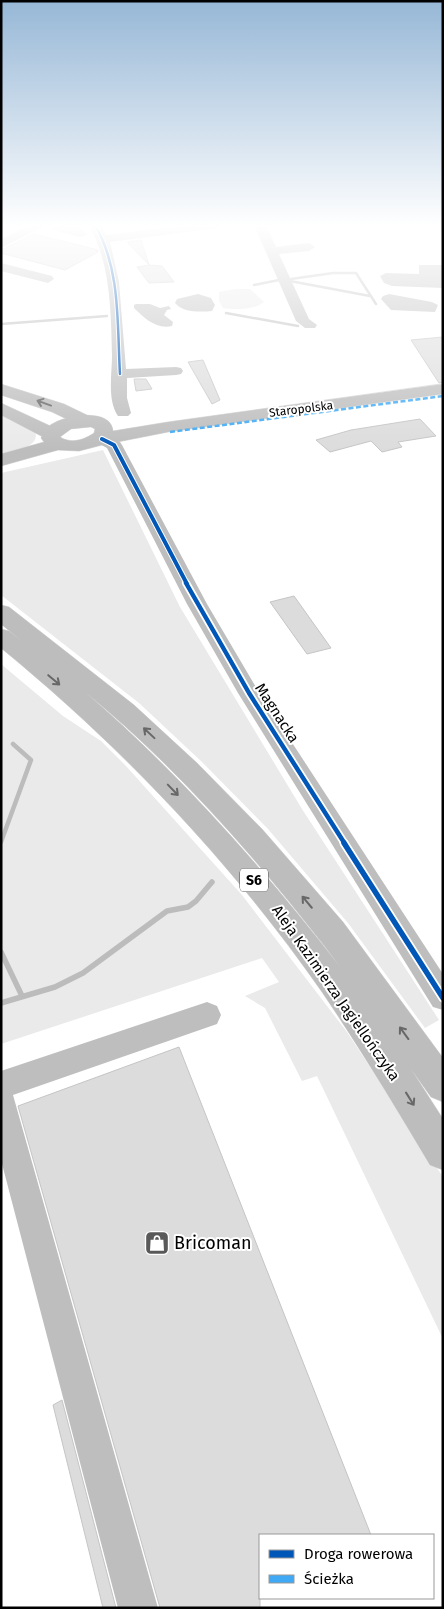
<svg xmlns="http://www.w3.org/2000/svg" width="444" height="1609" font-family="'Fira Sans',sans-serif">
	<rect width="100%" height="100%" fill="#fff"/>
	<path fill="#eaeaea" d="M235 289H250L264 302C254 310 236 310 223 308L219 301V292Z
		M1 412 35 431C41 448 13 451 1 455Z
		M103 450 180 607 302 809 439 1020 425 1028 348 923 268 829 202 762 139 703 1 595V473Z
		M1 664 63 716 101 741 126 766 242 895 347 1032 443 1177V1339L317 1076 302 1081 265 1008 245 996 279 982 262 958 1 1044Z"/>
	<path fill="#bcbcbc" d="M61 225H78L87 235 79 237 51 229Z
		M419 265H443V288L392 286 384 283 380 276 386 273 419 274Z
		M198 294 211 298 215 305 212 311C201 312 183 313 175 303L177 299Z
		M389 294 432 302 438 305 435 312 391 310 381 299 383 296Z
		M136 304H150L160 308 169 306 171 309 167 310 164 315 173 322 172 326C157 330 144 318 134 308V305Z"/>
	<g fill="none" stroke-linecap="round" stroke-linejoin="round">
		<path stroke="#bcbcbc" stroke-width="2.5" d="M290 281 291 279 333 273H356L376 304
			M290 281 370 296
			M254 285 279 280
			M226 313 298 326
			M1 324 107 316"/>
		<path stroke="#bcbcbc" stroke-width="4.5" d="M1 842 31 760 13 744"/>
		<path stroke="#bcbcbc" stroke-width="5.5" d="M1 952 22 996
			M1 1003 55 987 83 973 167 911 188 907 196 901 212 882"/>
	</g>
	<path fill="#dcdcdc" stroke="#c5c5c5" d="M34 234 98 250V252L65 270 1 253V250Z
		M141 240 149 265 162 266 174 282 149 283 137 267 149 265 127 242Z
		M443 337V382L439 383 411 340Z
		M203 360 220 400 212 404 188 362Z
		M134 379H146L152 389 136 391Z
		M420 419 436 436 398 442 402 447 382 452 371 441 330 452 316 440 351 430Z
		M294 596 331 648 307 654 270 602Z
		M179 1047 371 1535H260V1608H160L18 1106Z
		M62 1400 116 1608H103L53 1405Z"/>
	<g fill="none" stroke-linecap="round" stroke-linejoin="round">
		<defs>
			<path id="major" d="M443 384V394L168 432 102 445 79 451 58 450 1 466V454L44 442 41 438C44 432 47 426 54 423 68 415 111 408 113 431L168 422ZM91 427 95 429 94 433C84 440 71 444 60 437L71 429Z"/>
			<path id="highway" d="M1 384 64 404 91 417 94 421 91 425 85 426 79 425 52 412 1 395Z
				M1 403 59 430 61 434 59 438 52 440 45 438 1 415Z
				M1 605 9 607 134 705 197 763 262 829 343 922 443 1058V1102L431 1097 411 1069 443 1119V1170L430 1165C395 1106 360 1048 322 992 232 863 123 748 1 648V629L9 631 23 642 1 624ZM85 692C154 748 215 813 272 881 296 910 319 938 341 968 263 868 180 774 85 692Z"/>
		</defs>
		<use href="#major" stroke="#dbdbdb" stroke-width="1"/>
		<use href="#highway" stroke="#dbdbdb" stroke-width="1"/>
		<path fill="#bebebe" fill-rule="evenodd" d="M31 225H47L1 248V239Z
			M89 225H101L106 235 187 225H224L218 228 110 242 119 282 126 369 176 367 181 368 183 371 181 374 176 375 127 378V398L131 413 128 416H118C107 400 112 374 112 356 111 313 111 264 89 225Z
			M254 225H266L276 247 309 243 315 247 309 251 279 254 309 319 317 325 315 328H305L296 321Z
			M1 263 52 276 54 279 48 283 1 271Z
			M102 434 120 442 122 445 207 604 257 689 443 974V1010L433 1007 238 693 187 604 107 448 96 442 94 439 96 436Z
			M207 1002 217 1006 221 1015 217 1024 13 1095 158 1608H118L1 1160V1071Z"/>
		<use href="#major" fill="#bdbdbd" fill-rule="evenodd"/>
		<use href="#highway" fill="#bdbdbd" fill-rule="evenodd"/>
		<path stroke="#3fa9f5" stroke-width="2.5" stroke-dasharray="5 2.5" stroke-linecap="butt" d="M170 432 443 396"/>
		<defs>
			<path id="cycleway-far3" d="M95 225C121 269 117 325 120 374"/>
			<path id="cycleway-far2" d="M102 439 114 445 187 584"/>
			<path id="cycleway-far1" d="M186 583 249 693 345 844"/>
			<path id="cycleway" d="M344 843 443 998"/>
		</defs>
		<use href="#cycleway-far3" stroke="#fff" stroke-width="4.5"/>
		<use href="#cycleway-far2" stroke="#fff" stroke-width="6"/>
		<use href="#cycleway-far1" stroke="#fff" stroke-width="8"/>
		<use href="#cycleway" stroke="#fff" stroke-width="9"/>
		<use href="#cycleway-far3" stroke="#0057b8" stroke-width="2.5"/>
		<use href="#cycleway-far2" stroke="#0057b8" stroke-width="4"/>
		<use href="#cycleway-far1" stroke="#0057b8" stroke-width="4.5"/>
		<use href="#cycleway" stroke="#0057b8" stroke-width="5.5"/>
	</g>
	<defs><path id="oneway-shaft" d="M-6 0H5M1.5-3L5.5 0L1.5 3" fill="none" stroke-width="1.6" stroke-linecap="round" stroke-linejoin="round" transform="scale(1.25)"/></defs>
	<g stroke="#686868">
		<use href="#oneway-shaft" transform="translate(44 403) rotate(-160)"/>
		<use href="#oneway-shaft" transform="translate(54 680) rotate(40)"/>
		<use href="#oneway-shaft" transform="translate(149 733) rotate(-137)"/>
		<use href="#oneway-shaft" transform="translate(173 790) rotate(46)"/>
		<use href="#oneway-shaft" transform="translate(307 902) rotate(-130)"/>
		<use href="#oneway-shaft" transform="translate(404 1033) rotate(-126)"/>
		<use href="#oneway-shaft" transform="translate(410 1099) rotate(58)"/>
	</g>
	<linearGradient id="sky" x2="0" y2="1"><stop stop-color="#96b7d6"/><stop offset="0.5" stop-color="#fff"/><stop offset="1" stop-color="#fff" stop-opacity="0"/></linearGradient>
	<rect width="444" height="451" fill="url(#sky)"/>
	<defs>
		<symbol id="shop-square" viewBox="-11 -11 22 22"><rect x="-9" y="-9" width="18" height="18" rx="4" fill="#595959" stroke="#fff"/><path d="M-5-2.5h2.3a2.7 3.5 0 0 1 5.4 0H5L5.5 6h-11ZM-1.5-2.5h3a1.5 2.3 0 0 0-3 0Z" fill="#fff"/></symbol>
	</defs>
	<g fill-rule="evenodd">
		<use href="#shop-square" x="143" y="1229" width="28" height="28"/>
	</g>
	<g text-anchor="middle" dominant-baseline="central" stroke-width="4" stroke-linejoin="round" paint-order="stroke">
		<g font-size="12" fill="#000" stroke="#fff">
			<text transform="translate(301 409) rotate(-7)">Staropolska</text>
		</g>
		<rect fill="#fff" stroke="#4c4c4c" stroke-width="1" x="240" y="868.5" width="28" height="23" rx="4"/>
		<g font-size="14" font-weight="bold" fill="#000">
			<text x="254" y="880">S6</text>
		</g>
		<g font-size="15" fill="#000" stroke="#fff">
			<text transform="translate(277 713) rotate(57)">Magnacka</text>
			<text transform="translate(336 993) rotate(55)">Aleja Kazimierza Jagiellończyka</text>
		</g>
		<g font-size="18" fill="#000" stroke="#fff" text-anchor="start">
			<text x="174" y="1243">Bricoman</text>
		</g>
	</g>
	<rect width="444" height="1609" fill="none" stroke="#000000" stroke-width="5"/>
	<rect x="259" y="1534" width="175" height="65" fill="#ffffff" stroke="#999999"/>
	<rect x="269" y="1550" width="25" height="8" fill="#0057b8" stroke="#999999"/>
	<text x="304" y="1559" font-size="15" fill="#000000">Droga rowerowa</text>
	<rect x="269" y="1575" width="25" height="8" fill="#3fa9f5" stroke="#999999"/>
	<text x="304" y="1584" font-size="15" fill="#000000">Ścieżka</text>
</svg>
